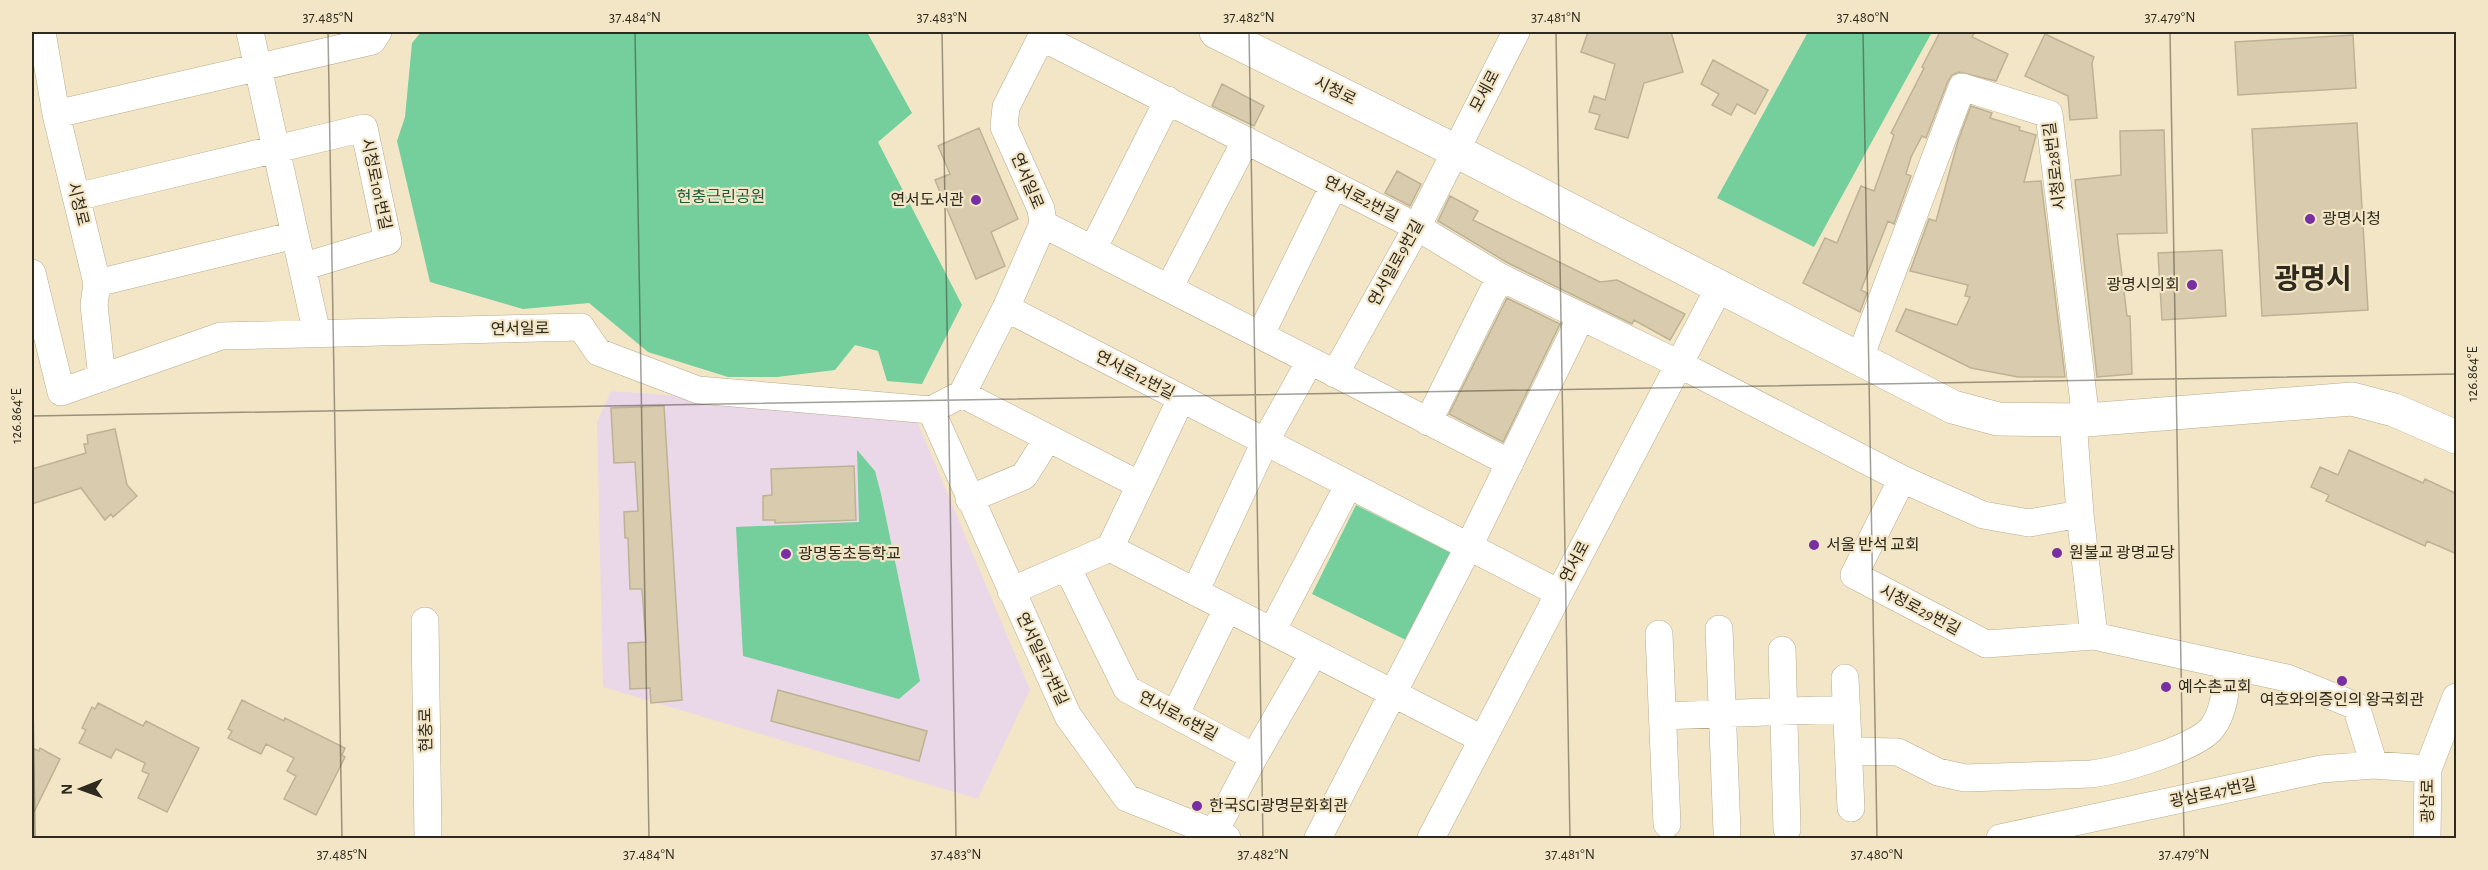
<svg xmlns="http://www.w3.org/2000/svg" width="2488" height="870" font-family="'Alegreya Sans','Noto Sans KR',sans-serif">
	<rect width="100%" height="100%" fill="#f3e6c7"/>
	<path fill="#ead7e7" d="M611 391 914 414 1030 690 978 799 603 687 597 422Z"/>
	<path fill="#74cf9c" d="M421 32H867L912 113 878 142 962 305 922 384 887 381 878 351 855 345 835 370 777 377H728L648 352 589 303 523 309 430 282 397 141 405 117 412 43Z
		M1808 32H1932L1814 247 1717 198Z
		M857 450 875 471 881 494 920 681 899 699 743 656 736 527 859 522Z
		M1356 505 1453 554 1410 642 1312 594Z"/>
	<path fill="#d9ccae" stroke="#beb294" stroke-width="1.5" d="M1588 32 1634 33 1671 32 1683 72 1644 83 1628 138 1595 129 1600 115 1589 112 1594 96 1605 100 1615 64 1581 52Z
		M1940 32H1975L1972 37 2008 54 1996 81 1959 72 1952 75 1948 81 1926 138 1922 136 1911 157 1906 174 1911 176 1894 224 1888 221 1861 290 1867 293 1860 312 1803 283 1825 238 1837 243 1861 186 1874 191 1894 135 1891 133 1924 68 1922 67Z
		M2045 34 2094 57 2092 63 2097 118 2070 120 2068 96 2025 76Z
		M2353 35 2356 88 2238 95 2235 42Z
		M1713 60 1768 90 1755 114 1737 104 1731 115 1712 105 1719 94 1701 84Z
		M1222 84 1264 106 1254 126 1212 106Z
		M1971 106 1992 113 1990 118 2020 127 2019 130 2036 135 2024 182 2041 181 2065 377H2018L1971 368 1896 331 1906 309 1957 325 1970 297 1965 296 1968 285 1910 271 1929 219 1936 221 1958 141Z
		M2357 123 2368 310 2262 316 2252 129Z
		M979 128 1018 219 991 232 1005 266 976 279 935 180 950 174 938 146Z
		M2164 130 2167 233 2117 234 2127 316H2130L2132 374 2097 377 2075 180 2121 175 2120 131Z
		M1397 171 1421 184 1410 206 1385 193Z
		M1450 196 1478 211 1473 220 1600 282 1617 280 1685 314 1670 340 1634 320 1632 324 1508 263 1438 221Z
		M2222 250 2226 316 2162 320 2158 253Z
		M1507 298 1560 324 1503 442 1449 414Z
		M664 406 682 700 651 703 650 688 630 689 628 643 646 642 642 589H630L628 538H625L624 512 638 511 635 462 614 463 611 408Z
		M115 429 127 485 137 496 113 517 111 514 105 520 81 488 32 504V469L86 453 84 444H88L87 435Z
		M2349 450 2423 483 2425 479 2457 494V554L2427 541 2425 546 2326 501 2329 495 2311 487 2320 467 2338 475Z
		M854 466 856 520 775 523V520H763V496L772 495 771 469Z
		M778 690 927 731 919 761 771 721Z
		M242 700 284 721 285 718 345 748 342 755 345 757 316 815 284 799 296 776 287 771 294 758 266 744 261 754 228 738 232 731 228 729Z
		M98 703 143 726 146 721 199 748 167 812 138 798 149 774 142 771 145 763 116 749 111 758 79 743 86 730 82 728 92 707 95 709Z
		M32 748 39 751 40 748 60 759 32 816Z"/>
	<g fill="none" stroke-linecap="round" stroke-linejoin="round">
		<defs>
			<path id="minor" d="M42 32 56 114 97 283 94 305 102 378
				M250 32 317 334
				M1041 37 1417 227 1500 277 1679 364 1902 479
				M56 114 372 41 378 32
				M76 197 364 128 388 241 302 267
				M1043 224 1510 463
				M1093 249 1168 100
				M32 273 61 392 221 336 581 327 598 352 698 390 931 410 962 394 1006 308 1043 224 1041 209 1004 127 1006 107 1044 32
				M97 283 295 235
				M1169 288 1246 140
				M1006 308 1559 593
				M1261 334 1334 185
				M1859 360 1962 87 2049 114 2086 420
				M1335 374 1417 227 1516 32
				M962 394 1140 485
				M931 410 1068 716 1127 798 1227 838
				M2073 420 2080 514 2094 636
				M1428 422 1500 277
				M969 499 1024 476 1048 438
				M2080 514 2029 523 1983 515 1902 479 1854 575 1986 644 2094 636 2287 678 2356 706 2374 765
				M1110 548 1482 739
				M1067 567 1127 689 1254 757
				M1011 591 1110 548 1181 399
				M1195 592 1265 442 1310 361
				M425 621 428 838
				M1719 629 1727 831
				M1272 631 1348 486
				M1659 634 1667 824
				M1782 650 1787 829
				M1845 678 1851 808
				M1175 715 1227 609
				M1662 716 1847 709
				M1849 751 1898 752 1938 772 1965 778 2091 774C2117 771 2197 748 2212 728 2225 711 2226 686 2228 665
				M1214 833 1254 757 1314 653
				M1318 838 1469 546 1581 317
				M1431 838 1720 286
				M2000 838 2321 769 2374 765 2428 769
				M2427 838 2428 769 2456 697"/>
			<path id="major" d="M1216 32 1454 150 1953 407 1998 419 2086 420 2352 399 2394 410 2456 437"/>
		</defs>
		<use href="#minor" stroke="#b8ab8d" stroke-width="28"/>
		<use href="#major" stroke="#b8ab8d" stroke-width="34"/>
		<use href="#minor" stroke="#fff" stroke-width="27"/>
		<use href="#major" stroke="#fff" stroke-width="33"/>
	</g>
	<path fill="none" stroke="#2f2a1e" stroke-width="1.5" stroke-opacity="0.45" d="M328 32 342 838M635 32 649 838M942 32 956 838M1249 32 1263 838M1556 32 1570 838M1863 32 1877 838M2170 32 2184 838M32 416 2456 374M32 627 35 838"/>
	<g fill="#782fa2" stroke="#f3e6c7" stroke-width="2">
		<circle cx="976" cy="200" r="6"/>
		<circle cx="2310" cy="219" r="6"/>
		<circle cx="2192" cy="285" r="6"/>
		<circle cx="1814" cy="545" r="6"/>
		<circle cx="2057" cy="553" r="6"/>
		<circle cx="786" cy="554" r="6"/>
		<circle cx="2342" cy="681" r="6"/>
		<circle cx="2166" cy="687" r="6"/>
		<circle cx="1197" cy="806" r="6"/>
	</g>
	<g text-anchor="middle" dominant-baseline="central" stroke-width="4.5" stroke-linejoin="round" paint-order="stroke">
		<g font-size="16" fill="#2f2a1e" stroke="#f3e6c7">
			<text transform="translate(1335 91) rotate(26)">시청로</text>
			<text transform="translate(1485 91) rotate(-62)">모세로</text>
			<text transform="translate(2055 166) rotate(-97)">시청로28번길</text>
			<text transform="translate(1027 181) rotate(67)">연서일로</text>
			<text transform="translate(376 184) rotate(78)">시청로101번길</text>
			<text transform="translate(1361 199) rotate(27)">연서로2번길</text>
			<text transform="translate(78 204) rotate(76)">시청로</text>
			<text transform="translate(1396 263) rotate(-61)">연서일로9번길</text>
			<text transform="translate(520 329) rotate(-1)">연서일로</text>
			<text transform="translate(1135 375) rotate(27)">연서로12번길</text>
			<text transform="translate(1575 562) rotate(-62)">연서로</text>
			<text transform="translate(1920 610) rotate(28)">시청로29번길</text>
			<text transform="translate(1042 659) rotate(65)">연서일로17번길</text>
			<text transform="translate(1178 716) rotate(28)">연서로16번길</text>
			<text transform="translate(426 730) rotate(-91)">현충로</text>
			<text transform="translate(2213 793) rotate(-12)">광삼로47번길</text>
			<text transform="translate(2428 801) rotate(-90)">광삼로</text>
		</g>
		<g font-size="16" fill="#145e3b" stroke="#f3e6c7">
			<text x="721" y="197">현충근린공원</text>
		</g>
		<g font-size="16" fill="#2f2a1e" stroke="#f3e6c7" text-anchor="start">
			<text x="964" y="200" text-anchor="end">연서도서관</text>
			<text x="2322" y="219">광명시청</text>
			<text x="2180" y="285" text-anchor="end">광명시의회</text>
			<text x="1826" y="545">서울 반석 교회</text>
			<text x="2069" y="553">원불교 광명교당</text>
			<text x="798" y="554">광명동초등학교</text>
			<text x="2178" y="687">예수촌교회</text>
			<text x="2342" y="700" text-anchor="middle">여호와의증인의 왕국회관</text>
			<text x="1209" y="806">한국SGI광명문화회관</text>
		</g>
		<g font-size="28" font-weight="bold" fill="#2f2a1e" stroke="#f3e6c7">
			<text x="2313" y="280">광명시</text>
		</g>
	</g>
	<rect width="2488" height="870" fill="none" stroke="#f3e6c7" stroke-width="66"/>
	<g transform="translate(81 789) rotate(269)" stroke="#f3e6c7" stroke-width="4.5" paint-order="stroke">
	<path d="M0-4.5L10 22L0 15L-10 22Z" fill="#2f2a1e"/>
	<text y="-9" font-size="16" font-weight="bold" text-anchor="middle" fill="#2f2a1e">N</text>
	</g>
	<rect x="33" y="33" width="2422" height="804" fill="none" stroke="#2f2a1e" stroke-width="2"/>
	<g font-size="15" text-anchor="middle" fill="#2f2a1e">
		<text x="328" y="22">37.485°N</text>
		<text x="635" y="22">37.484°N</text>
		<text x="942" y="22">37.483°N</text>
		<text x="1249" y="22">37.482°N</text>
		<text x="1556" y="22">37.481°N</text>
		<text x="1863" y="22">37.480°N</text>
		<text x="2170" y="22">37.479°N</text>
		<text transform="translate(2472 374) rotate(-90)" y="5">126.864°E</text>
		<text transform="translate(16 416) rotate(-90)" y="5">126.864°E</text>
		<text x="342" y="859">37.485°N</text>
		<text x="649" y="859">37.484°N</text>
		<text x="956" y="859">37.483°N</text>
		<text x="1263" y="859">37.482°N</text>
		<text x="1570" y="859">37.481°N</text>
		<text x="1877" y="859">37.480°N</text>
		<text x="2184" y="859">37.479°N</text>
	</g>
</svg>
